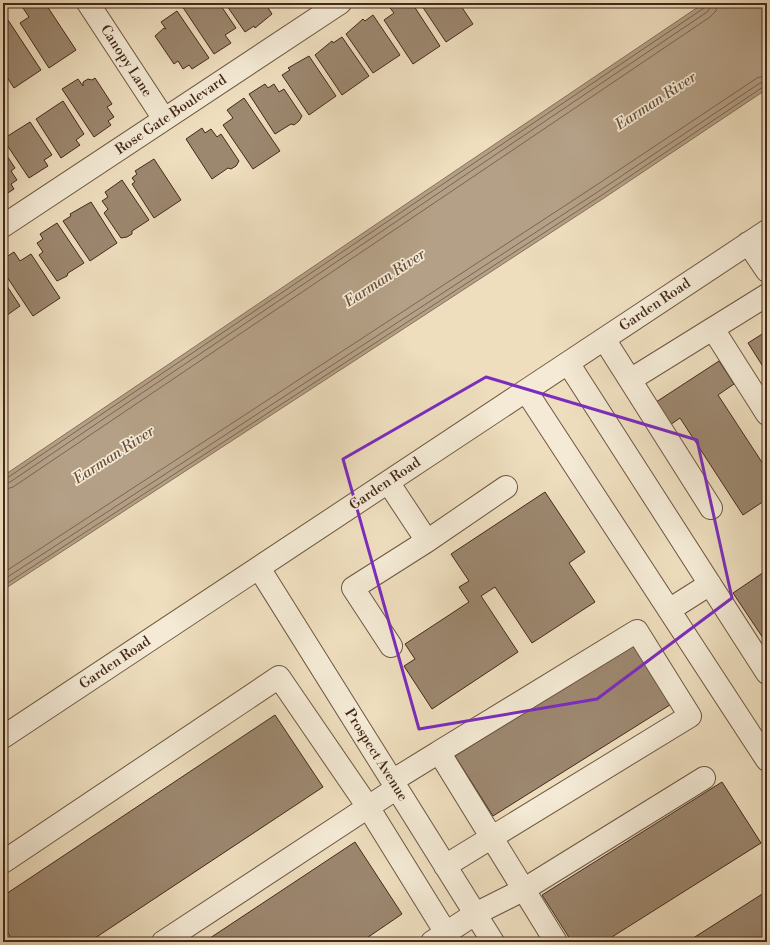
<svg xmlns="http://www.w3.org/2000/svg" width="770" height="945" font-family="'Libre Bodoni',serif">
	<rect width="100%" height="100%" fill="#eedebe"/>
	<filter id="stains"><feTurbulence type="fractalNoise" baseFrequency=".005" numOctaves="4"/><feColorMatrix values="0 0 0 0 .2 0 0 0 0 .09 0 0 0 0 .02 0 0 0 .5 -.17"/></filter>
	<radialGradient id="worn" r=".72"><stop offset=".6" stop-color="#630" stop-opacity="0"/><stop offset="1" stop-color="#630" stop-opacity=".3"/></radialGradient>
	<path fill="#b4a086" stroke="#87705b" d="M704 3H767V89L604 198 3 590V476Z"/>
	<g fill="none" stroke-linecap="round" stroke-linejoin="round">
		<path stroke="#7c6450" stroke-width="1" d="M3 479 7 478 704 8 706 3
			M3 484 10 482 707 12 710 8 711 3
			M3 490 13 487 710 17 716 11 717 3
			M3 573 595 186 757 78 767 75
			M3 580 599 191 760 83 767 81
			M3 586 602 195 763 87 767 86"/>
	</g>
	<path fill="#9c876f" stroke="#44291a" d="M31 3H45L76 50 49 68 20 23 29 17 23 8Z
		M180 3H219L236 28 225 35 231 43 214 54Z
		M225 3H265L272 14 255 28 254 26 245 32Z
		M389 3H412L440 46 413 64 384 20 394 13 387 4Z
		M420 3H459L473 24 446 42Z
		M177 11 209 58 192 69 189 65 183 69 178 61 174 64 155 36 164 28 166 29 161 22Z
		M373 15 400 55 373 73 346 34 363 19 365 21Z
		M6 17 41 70 14 88 3 71V19Z
		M342 37 369 76 342 95 315 55 332 41 333 43Z
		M309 56 336 96 309 115 282 75 290 70 288 68Z
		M95 78 112 104 107 107 114 117 108 121 111 125 94 137 62 89 78 79 83 86V82L88 79 92 80Z
		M265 84 268 88 274 84 279 92 284 89 302 116 299 121 294 125 291 124 275 134 249 94Z
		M244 98 280 151 253 169 223 125 233 118 227 110Z
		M63 101 84 134 76 140 80 145 61 158 36 119Z
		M30 122 52 155 44 160 48 166 29 178 3 139Z
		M202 128 205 133 211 129 217 137 221 134 239 161 236 166 231 169 228 168 212 179 186 139Z
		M3 150 15 168 11 171 17 180 11 184 14 189 3 196Z
		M154 159 181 200 154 218 132 184 135 182 132 178 137 174 135 171Z
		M122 180 149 220 132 231V234L127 237 121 238 104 213 108 209 102 201 108 197 105 192Z
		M91 202 117 243 90 261 63 221 71 216 70 214Z
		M57 223 84 263 68 273 67 276 57 281 39 255 43 252 37 243 43 239 40 234Z
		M14 252 20 261 31 254 60 298 33 316 3 271V259Z
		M3 280 20 306 3 318Z
		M767 331V373L748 343Z
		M719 361 734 384 718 395 767 470V499L743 515 680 418 667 427 653 404Z
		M545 492 585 552 569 563 595 602 532 643 495 587 481 596 518 652 432 709 404 666 415 659 405 644 469 602 459 587 469 581 451 554Z
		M767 570V644L733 593Z
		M635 643 673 703 493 816 455 756Z
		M275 715 323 787 89 942H14L3 926V896Z
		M722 782 761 843 604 942H572L542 895Z
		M355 842 402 914 361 942H204Z
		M767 891V942H687Z"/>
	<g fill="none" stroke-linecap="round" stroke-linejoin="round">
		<defs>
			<path id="minor" d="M88 3 164 119
				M3 226 340 3
				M748 243 767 271
				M713 329 767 414
				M604 339 630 380 767 295
				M568 363 767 673
				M630 380 711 508
				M526 391 767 760
				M388 482 427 541 353 588 391 646
				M427 541 506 487
				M259 568 493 942
				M669 610 710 584
				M3 737 767 231
				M439 752 637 631 690 716 445 866
				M392 781 439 752 556 942
				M3 862 279 677 368 807 446 933
				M163 942 397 788
				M432 942 475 914 523 890 704 778"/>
		</defs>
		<use href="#minor" stroke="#6e5643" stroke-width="24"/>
		<use href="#minor" stroke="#f4ead5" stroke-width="22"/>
	</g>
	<path fill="none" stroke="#7b2cbf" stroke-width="3" stroke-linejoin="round" d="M486 377 697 440 732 598 597 699 419 729 343 459Z"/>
	<g text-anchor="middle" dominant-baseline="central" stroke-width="3.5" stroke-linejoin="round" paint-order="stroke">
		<g font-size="14" fill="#44291a" stroke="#f4ead5">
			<text transform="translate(126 61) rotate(57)">Canopy Lane</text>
			<text transform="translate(171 115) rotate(-34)">Rose Gate Boulevard</text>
			<text transform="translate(655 305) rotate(-34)">Garden Road</text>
			<text transform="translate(385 484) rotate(-34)">Garden Road</text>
			<text transform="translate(115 663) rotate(-34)">Garden Road</text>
			<text transform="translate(376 755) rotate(58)">Prospect Avenue</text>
		</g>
		<g font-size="15" font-style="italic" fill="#664d3a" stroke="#f4ead5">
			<text transform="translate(656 101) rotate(-33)">Earman River</text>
			<text transform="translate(385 278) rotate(-33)">Earman River</text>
			<text transform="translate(114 455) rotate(-33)">Earman River</text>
		</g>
	</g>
	<rect width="770" height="945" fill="none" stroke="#eedebe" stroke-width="16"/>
	<rect x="4" y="4" width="762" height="937" fill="none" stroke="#44291a" stroke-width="2"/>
	<rect x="8" y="8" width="754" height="929" fill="none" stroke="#44291a"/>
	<rect width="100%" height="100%" filter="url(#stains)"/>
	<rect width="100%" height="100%" fill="url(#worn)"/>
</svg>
